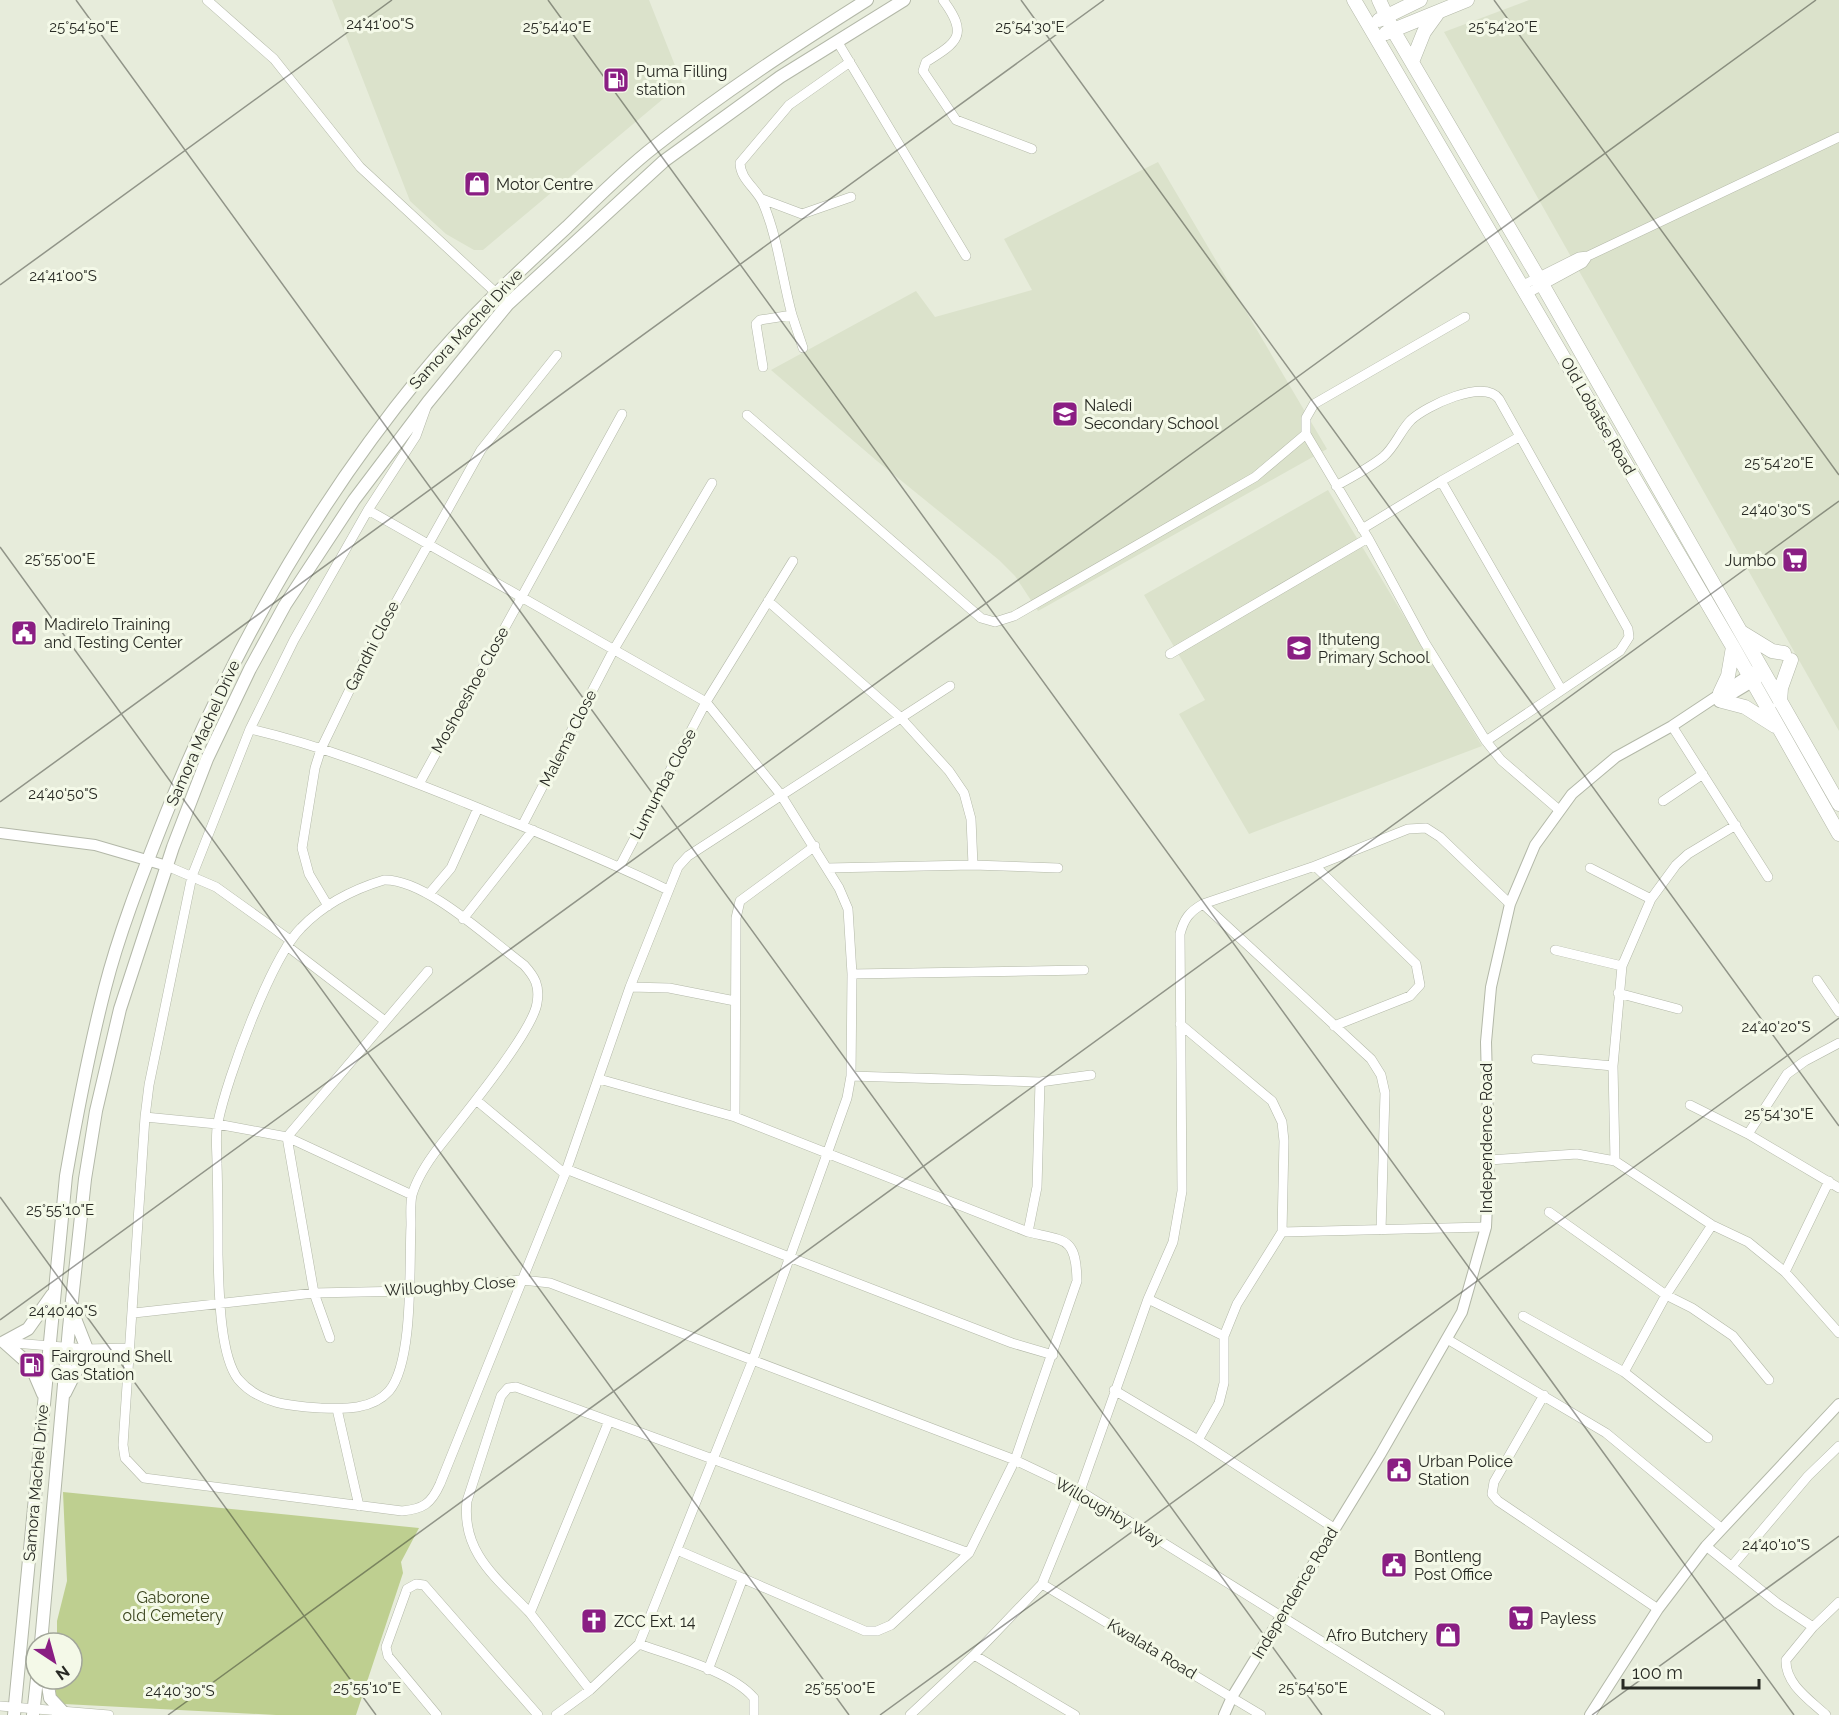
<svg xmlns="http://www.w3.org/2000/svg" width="1839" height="1715" font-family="Raleway,sans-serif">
	<rect width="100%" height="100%" fill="#e7ecdb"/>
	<path fill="#dbe2cb" d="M332 0H649L682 83 483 250H474L446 234 410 201Z
		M1529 0H1839V731L1444 32Z
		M1158 162 1327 449 1038 611 1015 576 999 560 877 461 771 370 916 291 935 317 1032 290 1004 239Z
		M1328 490 1482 746 1249 834 1179 714 1205 700 1144 595Z"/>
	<path fill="#becf90" d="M63 1492 419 1528 401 1562 403 1573 356 1715H276L64 1704 56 1695V1679H72V1643H57V1621L67 1581Z"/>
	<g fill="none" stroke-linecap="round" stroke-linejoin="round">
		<defs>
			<path id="minor" d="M207 0 274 59 360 167 508 304
				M943 0C969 35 958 42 926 62L923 71 956 120 1032 149
				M837 41 966 256
				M762 199 802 214 851 197
				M1521 286 1579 257 1588 256 1839 137
				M1526 294 1583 263 1588 256
				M792 315C782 278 778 238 763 203 757 189 740 179 740 163L789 105 850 62
				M1465 317 1314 404 1306 418V434L1368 538 1425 643 1486 741 1501 760 1559 810
				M763 367 756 324 760 320 792 315 803 348
				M426 408 416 436 368 510 294 640 250 729 192 876 149 1085 145 1117 123 1445 125 1458 144 1478 402 1511C423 1509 431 1504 440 1484L565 1174 630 987 678 867 688 856 950 686
				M747 415 981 618 995 622 1014 616 1255 477 1306 434
				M1441 481 1561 689
				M1336 486C1352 477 1369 468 1383 457 1395 447 1400 431 1411 420 1426 406 1484 378 1499 399L1628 629 1629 637 1620 651 1486 741
				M368 510 706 702 781 795 839 888 848 909 852 974 851 1076 847 1098 827 1154 752 1362 639 1644 590 1690 556 1715
				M1362 529 1441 481 1519 437
				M768 601 900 717 949 771 964 793 971 819 973 865
				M1170 654 1368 538
				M1672 726 1768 877
				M250 729C324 746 396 775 466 803 534 831 602 858 668 890
				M419 784 622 414
				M1663 801 1703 774
				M522 826 613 651 712 483
				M167 866 216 887 290 940
				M620 866 706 702 793 561
				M1315 866 1416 964 1420 985 1410 996 1334 1026
				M827 868 973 865 1058 868
				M1590 868 1651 899
				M384 880C426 879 489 939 524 965 535 977 540 986 537 1003 533 1032 460 1120 439 1147 429 1160 417 1178 412 1195 410 1204 411 1215 411 1225 409 1264 414 1362 389 1391 372 1410 344 1409 321 1408 291 1406 259 1404 238 1379 219 1354 219 1286 218 1255 218 1224 218 1194 217 1164 217 1150 215 1135 218 1122 227 1078 271 958 301 928 323 905 354 889 384 880Z
				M429 894 451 868 478 808
				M1203 904 1371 1059 1381 1075 1385 1093 1381 1230
				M328 906 309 874 302 848 315 768 321 749 366 656 481 450 557 355
				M463 919 533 830
				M287 946 385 1021
				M1555 950 1622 966
				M852 974 1084 970
				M1817 980 1839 1012
				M630 987 669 988 735 1001
				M1618 993 1678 1009
				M1180 1024 1272 1101 1282 1122 1284 1141 1282 1232 1237 1304 1224 1336V1383L1219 1403 1198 1440
				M1536 1059 1613 1066
				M851 1076 1040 1082 1091 1075
				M599 1079 735 1117 1028 1232C1066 1241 1076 1237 1077 1281L1015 1460 969 1553 891 1625 877 1631H865L677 1550
				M476 1100 565 1174
				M1690 1105 1748 1134 1839 1188
				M145 1117 217 1124 287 1137 412 1195
				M735 1117 736 918 740 901 815 846
				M1748 1134 1787 1074 1805 1061 1839 1043
				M1489 1160 1577 1154 1615 1161 1712 1225 1748 1242 1785 1272 1839 1333
				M1615 1161 1613 1066 1622 966 1651 899 1676 865 1688 854 1736 825
				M566 1169 789 1257 1012 1343 1053 1355
				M1549 1212 1666 1295 1692 1308 1733 1336 1769 1380
				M1028 1232 1037 1187 1040 1082
				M1282 1232 1486 1227
				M1785 1272 1829 1181
				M1148 1299 1224 1336
				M134 1313 314 1293 408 1291 522 1280 550 1283 1015 1460 1080 1491 1440 1715
				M1523 1316 1624 1372 1708 1438
				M330 1338 314 1293 287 1137 428 971
				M1447 1339 1606 1433 1721 1528
				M2 1342 87 1349 129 1348
				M1624 1372 1666 1295 1712 1225
				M1114 1390 1198 1440 1334 1528
				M1544 1395 1494 1482 1492 1494 1498 1501 1658 1609
				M337 1409 359 1506
				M1706 1546 1777 1603 1813 1627
				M1732 1566 1808 1476 1839 1446
				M1042 1584 1261 1715
				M530 1613C498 1579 461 1553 467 1501L501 1396 508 1388 516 1387 969 1553
				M639 1644C672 1656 731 1671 754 1698V1715
				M974 1655 1075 1715
				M708 1670 743 1578
				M590 1690 530 1613 609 1421
				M0 1706 109 1715
				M437 1715 388 1656 386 1647 407 1589 416 1584 424 1585 538 1715
				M910 1715 974 1655 1042 1584 1080 1491 1148 1299 1173 1242 1182 1191 1180 934C1184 919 1189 912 1203 904L1315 866 1408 829 1426 828 1440 837 1510 904
				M1826 1715C1810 1700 1785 1684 1786 1660L1813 1627 1839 1602"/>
			<path id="tertiary" d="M1719 702 1757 679
				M0 833 95 845 167 866
				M1224 1715 1232 1697 1380 1455 1462 1312 1486 1227 1489 1160 1486 1042 1491 987 1510 904 1535 845 1572 794 1616 757 1672 726 1761 667
				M1590 1715 1658 1609 1706 1546 1839 1404"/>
			<path id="secondary" d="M65 1393 87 1349 72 1311
				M43 1394 31 1366 4 1342 28 1329 52 1295
				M41 1643 69 1328 85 1179 96 1111 120 1009 173 847 207 759 250 669 285 605 354 500 428 402 508 304 664 161 780 77 904 0
				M47 1679 50 1698 63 1712 58 1715
				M14 1715 66 1176C77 1113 89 1050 105 988 120 929 144 870 166 814 230 654 312 508 422 374 465 321 516 274 567 227 595 200 623 171 654 147 722 93 794 46 867 0
				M33 1715 37 1679"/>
			<path id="primary" d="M1354 0 1733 647 1839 834
				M1379 0 1393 30 1538 277 1839 804
				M1379 20 1420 0
				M1386 33 1467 0
				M1412 62 1424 32 1437 14
				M1741 632 1772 651 1784 653
				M1720 693 1728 676 1733 647
				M1722 701 1745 707 1775 726
				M1780 702 1781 688 1791 660"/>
		</defs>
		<use href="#minor" stroke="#b3b8a8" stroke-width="10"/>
		<use href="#tertiary" stroke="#b3b8a8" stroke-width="12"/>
		<use href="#secondary" stroke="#b3b8a8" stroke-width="14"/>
		<use href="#primary" stroke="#b3b8a8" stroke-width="15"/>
		<use href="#minor" stroke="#fff" stroke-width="9"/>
		<use href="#tertiary" stroke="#fff" stroke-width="10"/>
		<use href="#secondary" stroke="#fff" stroke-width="12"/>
		<use href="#primary" stroke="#fff" stroke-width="14"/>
	</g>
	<path fill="none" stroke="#282a24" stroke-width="1.5" stroke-opacity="0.45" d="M76 0 1322 1715M548 0 1794 1715M1021 0 1839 1126M1494 0 1839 475M0 285 392 0M0 547 849 1715M0 802 1104 0M0 1197 376 1715M0 1320 1816 0M168 1715 1839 501M880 1715 1839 1018M1592 1715 1839 1536"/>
	<defs>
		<symbol id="fuel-square" viewBox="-11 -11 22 22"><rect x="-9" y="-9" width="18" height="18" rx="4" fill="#8a1e83" stroke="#f4f9e8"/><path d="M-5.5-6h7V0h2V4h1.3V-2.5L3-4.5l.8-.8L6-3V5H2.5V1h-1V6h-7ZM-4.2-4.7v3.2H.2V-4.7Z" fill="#fff"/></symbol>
		<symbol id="shop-square" viewBox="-11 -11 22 22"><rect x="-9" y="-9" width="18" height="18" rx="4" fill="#8a1e83" stroke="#f4f9e8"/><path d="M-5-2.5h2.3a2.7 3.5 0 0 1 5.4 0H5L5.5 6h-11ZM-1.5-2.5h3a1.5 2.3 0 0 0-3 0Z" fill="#fff"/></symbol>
		<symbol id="school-square" viewBox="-11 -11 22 22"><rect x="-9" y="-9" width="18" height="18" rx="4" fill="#8a1e83" stroke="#f4f9e8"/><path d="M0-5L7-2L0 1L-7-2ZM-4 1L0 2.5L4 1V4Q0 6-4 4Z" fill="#fff"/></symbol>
		<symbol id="supermarket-square" viewBox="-11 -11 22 22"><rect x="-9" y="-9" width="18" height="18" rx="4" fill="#8a1e83" stroke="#f4f9e8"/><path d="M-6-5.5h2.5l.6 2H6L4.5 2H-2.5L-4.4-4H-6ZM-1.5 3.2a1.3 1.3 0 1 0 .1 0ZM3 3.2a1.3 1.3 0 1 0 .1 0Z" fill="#fff"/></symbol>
		<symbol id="civic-square" viewBox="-11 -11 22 22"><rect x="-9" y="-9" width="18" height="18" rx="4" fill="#8a1e83" stroke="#f4f9e8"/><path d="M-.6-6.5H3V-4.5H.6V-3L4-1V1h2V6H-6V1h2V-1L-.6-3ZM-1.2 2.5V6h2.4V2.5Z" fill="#fff"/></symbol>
		<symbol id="church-square" viewBox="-11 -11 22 22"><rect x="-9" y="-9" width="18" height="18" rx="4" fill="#8a1e83" stroke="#f4f9e8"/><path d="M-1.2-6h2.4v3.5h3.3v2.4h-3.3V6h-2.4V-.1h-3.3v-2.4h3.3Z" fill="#fff"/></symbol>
	</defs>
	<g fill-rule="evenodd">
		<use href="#fuel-square" x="601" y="65" width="30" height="30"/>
		<use href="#shop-square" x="462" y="169" width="30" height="30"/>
		<use href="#school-square" x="1050" y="399" width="30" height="30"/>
		<use href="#supermarket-square" x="1780" y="545" width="30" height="30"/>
		<use href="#civic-square" x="9" y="618" width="30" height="30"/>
		<use href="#school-square" x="1284" y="633" width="30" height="30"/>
		<use href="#fuel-square" x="17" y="1350" width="30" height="30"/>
		<use href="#civic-square" x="1384" y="1455" width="30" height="30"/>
		<use href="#civic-square" x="1379" y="1550" width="30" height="30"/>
		<use href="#supermarket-square" x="1506" y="1603" width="30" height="30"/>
		<use href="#church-square" x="579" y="1606" width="30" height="30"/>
		<use href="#shop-square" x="1433" y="1620" width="30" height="30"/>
	</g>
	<g text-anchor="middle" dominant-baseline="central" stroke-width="6" stroke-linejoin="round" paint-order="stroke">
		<g font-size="16" fill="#282a24" stroke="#f4f9e8" text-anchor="start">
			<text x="636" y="71">Puma Filling<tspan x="636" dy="18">station</tspan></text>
			<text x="496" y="184">Motor Centre</text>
			<text x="1084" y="405">Naledi<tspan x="1084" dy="18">Secondary School</tspan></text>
			<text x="1776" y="560" text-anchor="end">Jumbo</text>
			<text x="44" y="624">Madirelo Training<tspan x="44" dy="18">and Testing Center</tspan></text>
			<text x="1318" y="639">Ithuteng<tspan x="1318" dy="18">Primary School</tspan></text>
			<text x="51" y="1356">Fairground Shell<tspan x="51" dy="18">Gas Station</tspan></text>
			<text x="1418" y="1461">Urban Police<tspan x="1418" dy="18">Station</tspan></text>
			<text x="1414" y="1556">Bontleng<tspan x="1414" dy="18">Post Office</tspan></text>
			<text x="1540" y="1618">Payless</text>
			<text x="614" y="1621">ZCC Ext. 14</text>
			<text x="1428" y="1635" text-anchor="end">Afro Butchery</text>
		</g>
		<g font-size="16" fill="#282a24" stroke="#f4f9e8">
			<text transform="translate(466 329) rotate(-47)">Samora Machel Drive</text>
			<text transform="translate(1598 416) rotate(60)">Old Lobatse Road</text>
			<text transform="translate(372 646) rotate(-63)">Gandhi Close</text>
			<text transform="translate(470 690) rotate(-61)">Moshoeshoe Close</text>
			<text transform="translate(203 733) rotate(-66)">Samora Machel Drive</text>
			<text transform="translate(568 738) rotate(-63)">Malema Close</text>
			<text transform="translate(663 784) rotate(-62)">Lumumba Close</text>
			<text transform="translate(1486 1138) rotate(-90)">Independence Road</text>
			<text transform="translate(450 1286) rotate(-4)">Willoughby Close</text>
			<text transform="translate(36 1483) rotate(-85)">Samora Machel Drive</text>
			<text transform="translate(1109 1512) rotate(30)">Willoughby Way</text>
			<text transform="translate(1295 1593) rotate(-59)">Independence Road</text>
			<text transform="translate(1152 1649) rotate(31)">Kwalata Road</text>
		</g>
		<g font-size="16" fill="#3b441e" stroke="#f4f9e8">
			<text x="173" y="1597">Gaborone<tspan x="173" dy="18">old Cemetery</tspan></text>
		</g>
	</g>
	<g font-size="15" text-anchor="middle" fill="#282a24" stroke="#f4f9e8" stroke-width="6" stroke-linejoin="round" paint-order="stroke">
		<text x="380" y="29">24°41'00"S</text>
		<text x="84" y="32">25°54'50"E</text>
		<text x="557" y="32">25°54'40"E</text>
		<text x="1030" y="32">25°54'30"E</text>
		<text x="1503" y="32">25°54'20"E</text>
		<text x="63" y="281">24°41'00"S</text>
		<text x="1779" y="468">25°54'20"E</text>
		<text x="1776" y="515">24°40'30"S</text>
		<text x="60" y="564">25°55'00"E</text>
		<text x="63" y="799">24°40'50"S</text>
		<text x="1776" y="1032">24°40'20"S</text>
		<text x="1779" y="1119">25°54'30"E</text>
		<text x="60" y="1215">25°55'10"E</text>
		<text x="63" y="1316">24°40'40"S</text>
		<text x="1776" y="1550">24°40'10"S</text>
		<text x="367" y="1693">25°55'10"E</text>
		<text x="840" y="1693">25°55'00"E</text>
		<text x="1313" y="1693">25°54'50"E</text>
		<text x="180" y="1696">24°40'30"S</text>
	</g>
	<g transform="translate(54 1661) rotate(144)"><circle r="28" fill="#f4f9e8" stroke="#a2a69a" stroke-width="1.5"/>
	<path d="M0-4.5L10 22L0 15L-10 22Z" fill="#8a1e83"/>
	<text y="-9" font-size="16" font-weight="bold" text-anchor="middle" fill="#282a24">N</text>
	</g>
	<path d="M1623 1679v9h136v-9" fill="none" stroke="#282a24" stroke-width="3"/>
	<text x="1632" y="1679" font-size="18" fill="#282a24" stroke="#f4f9e8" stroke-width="4.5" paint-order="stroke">100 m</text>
</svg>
